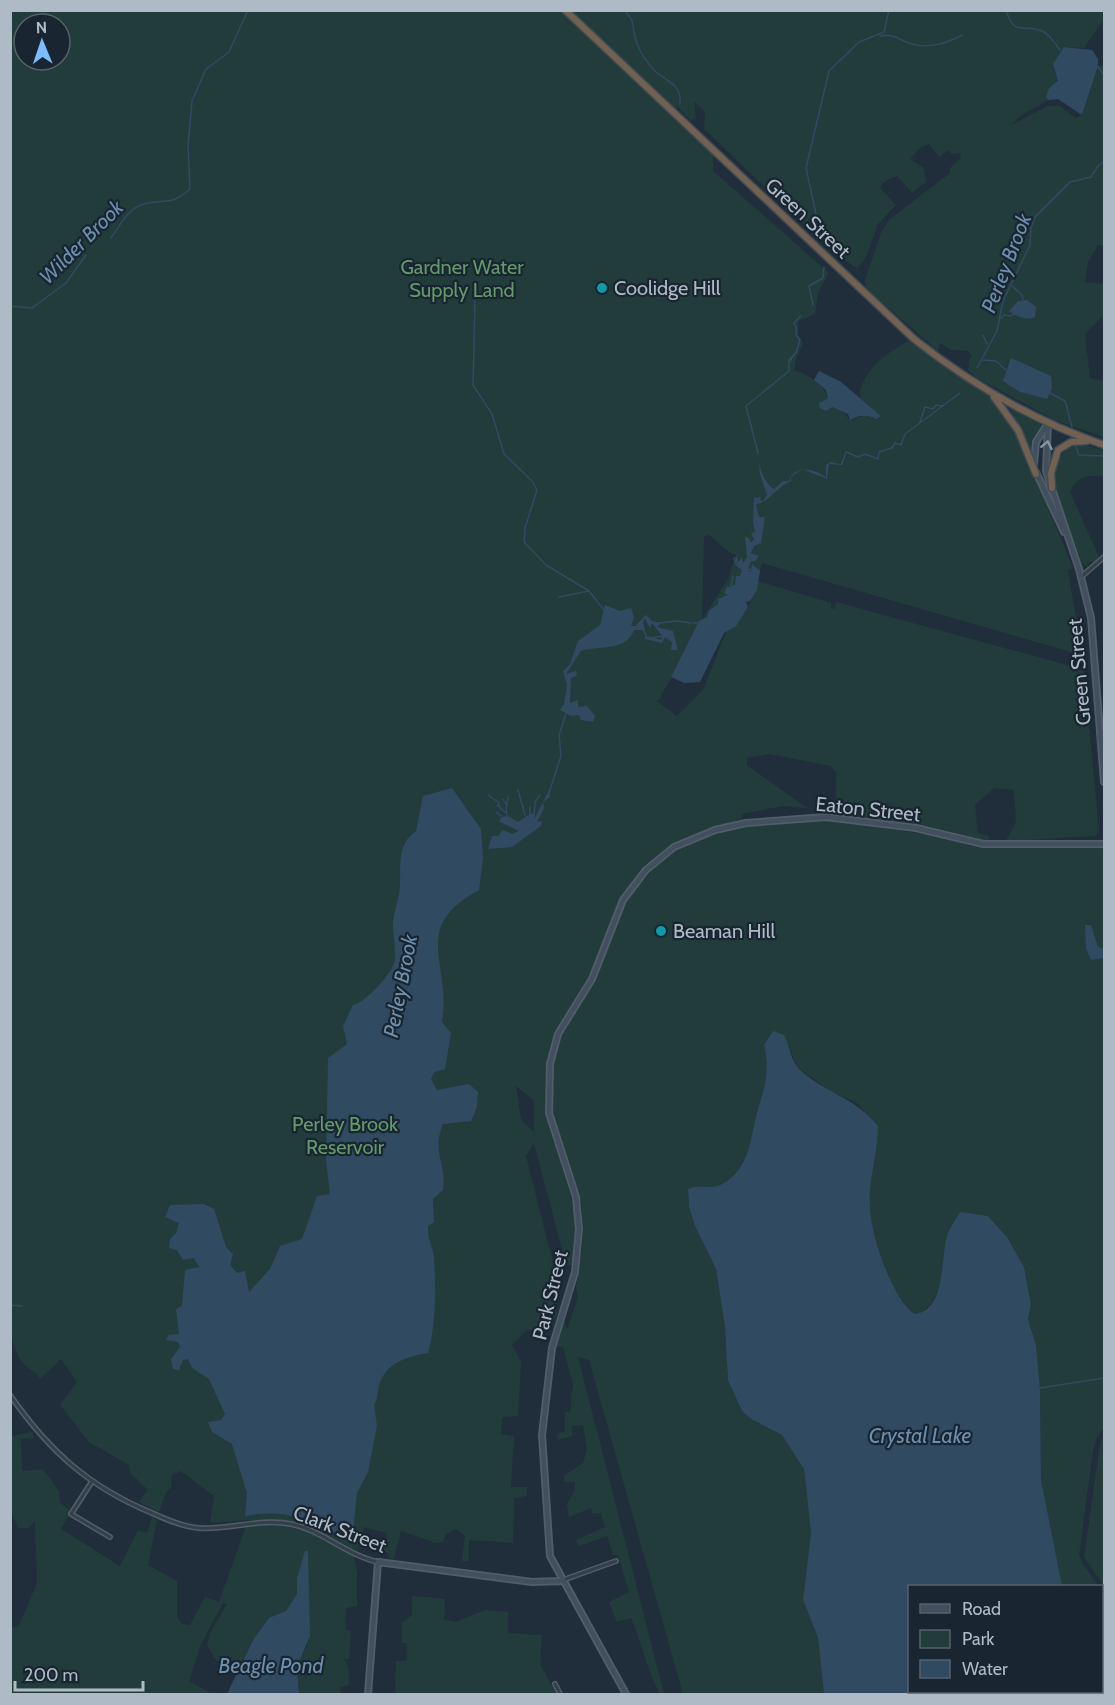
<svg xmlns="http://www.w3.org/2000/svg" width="1115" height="1705" font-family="Cabin,sans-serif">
	<rect width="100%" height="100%" fill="#202e3b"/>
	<path fill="#223c3c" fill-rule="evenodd" d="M10 11H1104L1103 20 1084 48 1064 47 1054 70 1058 81 1046 97 1048 100 1023 114 1011 125 1048 106H1060L1076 118 1082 115 1098 66 1104 65V245H1098L1088 262 1085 282 1104 284V314L1085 334 1090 378 1104 381 1103 437 1055 420 977 378 968 370 969 360 972 357 969 351 952 350 940 343 938 351 866 288 865 280 882 230 890 219 950 173V168L961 158 960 153 952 154 948 150 939 157 929 144 921 147 910 159 924 168 926 182 912 193 897 176 887 180 879 187 896 205 878 224 866 257 858 268 855 267 832 251 704 129 705 112 694 101 696 120 694 118 691 121 676 105 678 111 713 144V171L829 273 818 292 815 314 799 321 798 334 803 344 796 358 794 371C804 371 827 387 828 398L821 402 841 410 850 420 866 415 876 419 880 416 860 398C859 373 888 351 909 341L991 398 1003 410 1018 434 1073 568 1068 571 1079 635 1078 654 762 563 758 581 831 603V608L835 609 836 602 1078 668 1084 672 1099 831 1095 836 1006 841 1016 822 1014 790 994 788 975 805 978 833 989 836 988 842 924 825 891 821 890 829 939 836 978 848 1101 847 1104 852V1427L1096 1439 1093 1451 1079 1555 1082 1563 1099 1586H1062L1059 1579 1041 1480 1040 1389 1036 1345 1028 1319 1031 1304 1024 1267 1007 1237 988 1216 971 1215 948 1234C945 1257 942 1311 915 1314 902 1306 896 1291 889 1277 876 1247 866 1214 871 1181 874 1162 878 1145 878 1126L857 1103 832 1092 797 1067 786 1039 764 1045C770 1069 765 1086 758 1109 750 1136 751 1169 720 1185 711 1189 698 1184 688 1189L689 1207 695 1226 716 1269 725 1327 728 1382 742 1411 751 1419 783 1435 804 1468 811 1533 803 1600 818 1638 824 1694H683L589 1360 578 1357 664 1694H660C647 1671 642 1643 631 1618L617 1622 609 1602 629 1592 618 1555H613L607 1536 579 1546 576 1540 605 1527 601 1513 593 1514 591 1508 569 1517 567 1504 575 1490V1482H564V1476L583 1463 587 1449 583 1425 572 1426V1436L558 1440 557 1434 565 1431V1412H570L573 1384 563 1347H554L563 1319 567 1329 578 1298 576 1286 582 1249 583 1221 581 1203 553 1116 546 1111 576 1213 574 1260 571 1265H566L534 1143 526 1156 560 1291 554 1301 557 1314 549 1330H527L512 1345 521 1362 518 1416 502 1417 501 1434 514 1436 511 1487H527V1496L514 1498 513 1543 469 1540V1561H462L465 1536 455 1529 446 1534 443 1542 436 1543 401 1531 394 1559 389 1558 388 1553 384 1551 387 1533 364 1527 359 1551 352 1549 357 1572V1606L346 1608 345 1630 351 1631 349 1659H344L348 1666 349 1685 340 1687 341 1694H299L297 1667 309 1641V1600L253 1640 236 1673 223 1669 224 1665 215 1659 207 1645 211 1631 227 1604 223 1603 201 1644 189 1681 212 1694H11V1628L19 1626 37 1583 35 1521 29 1528H18L11 1511 12 1436 32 1432 34 1438 21 1439 22 1471 43 1469 59 1491 60 1503 71 1511 61 1529 120 1566 138 1530 147 1533 152 1518 157 1520 148 1565 177 1581V1617L182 1624 190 1625 205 1597 219 1602 248 1520 210 1523 214 1496 181 1471 172 1475 171 1487 166 1492 159 1512 139 1502 148 1490 130 1472 129 1465 89 1442 60 1405 77 1382 61 1359 40 1379C35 1371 32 1371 26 1366 18 1360 14 1345 11 1336ZM24 24H60V60H24ZM709 535 729 552 736 555 728 579 703 618 715 622 744 572V561L749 577 758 582 748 608 726 632 703 690 677 716 655 700 658 701 702 624 704 536ZM769 754 831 766 836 773V802L844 805 843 822C789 815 706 822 663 859 653 867 647 878 638 886L649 864 686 837 741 819 742 814 783 806 807 808 747 765V758ZM516 1086 534 1101V1133L521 1119Z
		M1010 408 1041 424 1032 455Z
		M1076 443 1104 450V476C1089 475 1076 475 1070 492L1099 557 1096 561 1087 563 1088 567 1082 563C1071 527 1031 467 1076 443Z
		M1104 1436V1586L1084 1557 1100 1444Z
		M412 1596 445 1599 444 1620 456 1622 485 1610 508 1612V1633L542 1635 540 1664 556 1693 395 1694 396 1661H406L407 1643H402V1623L412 1615Z"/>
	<path fill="#304a62" d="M1064 47 1092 50 1098 59V66L1082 115 1058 99 1048 100 1046 97 1049 88 1058 81 1053 64Z
		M1027 300 1036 307 1035 317C1026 321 1016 316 1009 311L1018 301Z
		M1011 358 1051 376 1052 388 1047 399 1020 392 1003 381Z
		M819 371 841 382 881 416 876 419C867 414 859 415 850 420L848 414 832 407 826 411 820 408 819 403 828 398 826 390 814 380Z
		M758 453C758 465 764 483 774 489L783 481H789C795 464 814 469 826 477V465L831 462 840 464 843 461 842 465 829 464 827 479 802 469 791 477V481C776 487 770 502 756 504L759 517H765L761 543 754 546 751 553 759 556 755 561H751L748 570 751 572 752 564 760 571 757 590 750 601 746 602 748 607 736 626 724 633 700 682 684 683 671 677 699 621 707 617 709 611 718 604V599L728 595 724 593 727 587 735 585 736 576H740L742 570 735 565 742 558 743 563 747 557 745 537 749 538 751 543 754 539 751 533 755 532 753 522 754 498 761 497 760 500 763 501 767 495 760 474Z
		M605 605 620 611 631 608 634 617 631 626H635L646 615 652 621 661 623 657 627 673 631 678 650H671L672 642 665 637 662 643 645 639 646 636 661 640 662 636 652 623 650 628 645 618 643 623 645 630H634C626 652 599 645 581 651L566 674 576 671 577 675 571 678 570 703 578 700V707L587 706 595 716 593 722 581 720 579 715 571 716 560 710 564 704 567 685 563 671 570 664 578 641 600 625Z
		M452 788 481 829 483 858 479 890C409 928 452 964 442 1022L451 1033 445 1069 434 1072 431 1079 437 1090 469 1084 478 1092 477 1107 471 1121 443 1124C431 1153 447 1163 443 1190L433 1199 434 1222 428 1226C427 1240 433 1246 434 1258 436 1288 436 1325 428 1353 407 1357 389 1361 380 1382 377 1390 379 1397 374 1405L377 1426 368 1472 357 1493 352 1542C314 1521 289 1508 245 1516L247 1493 232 1444 212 1432 208 1422 221 1420 225 1414 209 1379 192 1368 188 1359 183 1360 179 1370 173 1369 171 1359 180 1347 178 1342 166 1340 169 1335 179 1334 176 1309 182 1306 185 1270 199 1267 194 1258 183 1260 177 1250 169 1248 170 1239 176 1233 179 1223 165 1217 170 1205 204 1204 214 1209 226 1247 233 1254 230 1265 237 1273 245 1271 249 1292 270 1269 280 1246 302 1239 317 1196 330 1194 326 1160 328 1058 347 1044 343 1026 353 1005C364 1004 390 975 394 964 397 954 393 937 393 927 393 912 399 900 400 886 401 865 397 844 416 831L423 796Z
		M549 790 550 797 543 802 544 808 537 822 542 821 541 826 512 847 488 849 492 836H498L503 830 512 834 519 831 500 822 501 817 508 816 518 822 530 814H534L535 818Z
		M1085 925H1091L1098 947 1104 949V958L1091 960 1086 948Z
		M773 1031 784 1035C789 1044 791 1061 799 1069 825 1093 855 1097 878 1126 878 1145 874 1162 871 1181 866 1214 876 1247 889 1277 896 1291 902 1306 915 1314 947 1310 940 1255 948 1233 951 1226 956 1219 960 1212L988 1216 1007 1237 1024 1267 1031 1304 1028 1319 1036 1345 1040 1389 1041 1480 1062 1586H910V1692H1089V1694H824L818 1638 803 1600 811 1533 804 1469 782 1435 751 1419 742 1411 728 1381 725 1327 716 1269 695 1226 689 1207 688 1189C698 1184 711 1189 720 1185 751 1170 750 1136 758 1109 765 1086 770 1070 764 1045Z
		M305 1551H308L310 1636 297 1667 299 1694H227L253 1640 269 1618 286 1611 297 1594V1578Z"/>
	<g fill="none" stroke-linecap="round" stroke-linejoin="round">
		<path stroke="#304a62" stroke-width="1.5" d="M625 10C626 15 631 16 632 21 635 41 639 54 654 70 665 81 682 83 680 104
			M1006 10C1015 39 1024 22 1044 32 1051 36 1055 44 1060 50
			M880 36C894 33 900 41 912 44 928 49 948 43 962 35
			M1098 67 1104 75
			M111 238C119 227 127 210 141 205 163 197 169 208 190 189L188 145 192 101 206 69 229 52 248 10
			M834 251 821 237 806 168 829 71 859 42 884 32 889 10
			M1012 286 1022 295 1023 300
			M475 301 473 385 492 414 504 454 532 481 537 490 525 528 524 542 546 565 589 591
			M813 305 809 286 823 278 824 267
			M10 306 32 308 66 283 86 255
			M1001 318 1004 315 1010 316 1015 314
			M983 335 987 344
			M982 360 996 361 1006 370
			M790 362 794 354
			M977 368 997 331 1003 301 1030 245 1031 228 1035 217 1070 182 1091 177 1098 166 1104 162
			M1050 393 1065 401 1072 427
			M920 422 925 407 933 409 936 405 943 406
			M1075 445 1079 455 1104 456
			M758 453 746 406 789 371V360L796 353 800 340 796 335V326L794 323 801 316
			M842 464 846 452 858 457 865 454 878 459 879 452 892 448 895 443 901 445 905 434 960 393
			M736 557 738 564
			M734 558 736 564
			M748 569 751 570
			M731 586 733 576
			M559 597 589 591 604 610
			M659 623 677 621 691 623
			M694 623H698
			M643 629 647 638
			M651 638 663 636
			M518 790 525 815
			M549 793 561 756 559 735 566 714
			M488 795 498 802 501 809
			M503 799 507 806
			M497 805 505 812
			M530 807V815
			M496 812 501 816
			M507 816 506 808 508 797
			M534 816 535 802 540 795
			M10 1305 22 1306
			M1040 1388 1104 1378
			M99 1694H100"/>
		<defs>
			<path id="street" d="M1081 577 1104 557
				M10 1395C49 1451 89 1487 152 1513 167 1520 183 1527 199 1528 230 1530 260 1518 291 1524 322 1530 346 1555 378 1562
				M91 1483 71 1514 110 1537
				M563 1580 616 1561
				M555 1684 560 1694"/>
			<path id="secondary" d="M1048 423 1046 471 1079 569 1091 618 1104 782
				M1034 464 1036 442 1048 423
				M1036 472 1064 532
				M368 1694 378 1562 532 1582 562 1581
				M626 1694 550 1556 542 1435 552 1348 575 1272 579 1229 576 1197 549 1113 550 1064 558 1034 592 979 623 900 646 870 674 847 715 830 746 823 826 817 916 828 983 844H1104"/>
			<path id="highway" d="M565 10 914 339C972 385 1034 421 1104 445
				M994 397 1018 430 1036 474
				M1052 488 1051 473 1058 450 1071 442 1087 441"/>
		</defs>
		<use href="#street" stroke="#515e69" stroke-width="6"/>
		<use href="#secondary" stroke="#515e69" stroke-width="8"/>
		<use href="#highway" stroke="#3e4b56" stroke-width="9"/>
		<use href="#street" stroke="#33404b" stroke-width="3"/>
		<use href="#secondary" stroke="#414f5e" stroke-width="4.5"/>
		<use href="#highway" stroke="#726150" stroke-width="6"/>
	</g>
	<defs><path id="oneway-chevron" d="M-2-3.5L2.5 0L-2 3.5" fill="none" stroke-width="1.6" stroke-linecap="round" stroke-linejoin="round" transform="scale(1.5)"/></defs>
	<use stroke="#8895a2" href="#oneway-chevron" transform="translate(1047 445) rotate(-78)"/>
	<g fill="#0f9aa8" stroke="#192530" stroke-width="2">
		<circle cx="602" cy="288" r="6"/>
		<circle cx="661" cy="931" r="6"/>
	</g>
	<g text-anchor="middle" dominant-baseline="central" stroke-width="4.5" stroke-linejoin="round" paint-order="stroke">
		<g font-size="20" fill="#aebbc7" stroke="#192530">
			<text transform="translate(808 218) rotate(43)">Green Street</text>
			<text transform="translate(1079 672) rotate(-95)">Green Street</text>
			<text transform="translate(868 809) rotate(6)">Eaton Street</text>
			<text transform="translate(550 1295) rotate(-76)">Park Street</text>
			<text transform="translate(340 1529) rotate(21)">Clark Street</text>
		</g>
		<g font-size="20" fill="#639a6a" stroke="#192530">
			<text x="462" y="267">Gardner Water<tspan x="462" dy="23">Supply Land</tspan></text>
			<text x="345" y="1124">Perley Brook<tspan x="345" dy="23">Reservoir</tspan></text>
		</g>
		<g font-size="20" fill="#aebbc7" stroke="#192530" text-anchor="start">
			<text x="614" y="288">Coolidge Hill</text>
			<text x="673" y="931">Beaman Hill</text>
		</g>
		<g font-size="21" font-style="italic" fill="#6c8fae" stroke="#192530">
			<text transform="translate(81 242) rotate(-45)">Wilder Brook</text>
			<text transform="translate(1006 263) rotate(-69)">Perley Brook</text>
			<text transform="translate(400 986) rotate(-79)">Perley Brook</text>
			<text x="920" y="1435">Crystal Lake</text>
			<text x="271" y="1665">Beagle Pond</text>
		</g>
	</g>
	<rect width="1115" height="1705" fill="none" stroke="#aebbc7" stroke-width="24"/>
	<rect x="908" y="1585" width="195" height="108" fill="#192530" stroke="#55616c" stroke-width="1.5"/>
	<rect x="920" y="1604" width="30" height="9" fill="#414f5e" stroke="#55616c" stroke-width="1.5"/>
	<text x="962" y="1615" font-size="18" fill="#aebbc7">Road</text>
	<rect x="920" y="1630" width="30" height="18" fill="#223c3c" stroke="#55616c" stroke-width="1.5"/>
	<text x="962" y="1645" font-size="18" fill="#aebbc7">Park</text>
	<rect x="920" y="1660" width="30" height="18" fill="#304a62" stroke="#55616c" stroke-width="1.5"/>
	<text x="962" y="1675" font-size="18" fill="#aebbc7">Water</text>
	<g transform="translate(42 42) rotate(358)"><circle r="28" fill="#192530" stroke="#55616c" stroke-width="1.5"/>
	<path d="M0-4.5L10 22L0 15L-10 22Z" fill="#7cbdff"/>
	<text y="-9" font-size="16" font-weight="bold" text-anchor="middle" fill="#aebbc7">N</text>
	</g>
	<path d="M15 1681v9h128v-9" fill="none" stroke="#aebbc7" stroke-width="3"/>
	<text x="24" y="1681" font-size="18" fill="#aebbc7" stroke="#192530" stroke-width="4.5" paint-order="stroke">200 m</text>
</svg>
